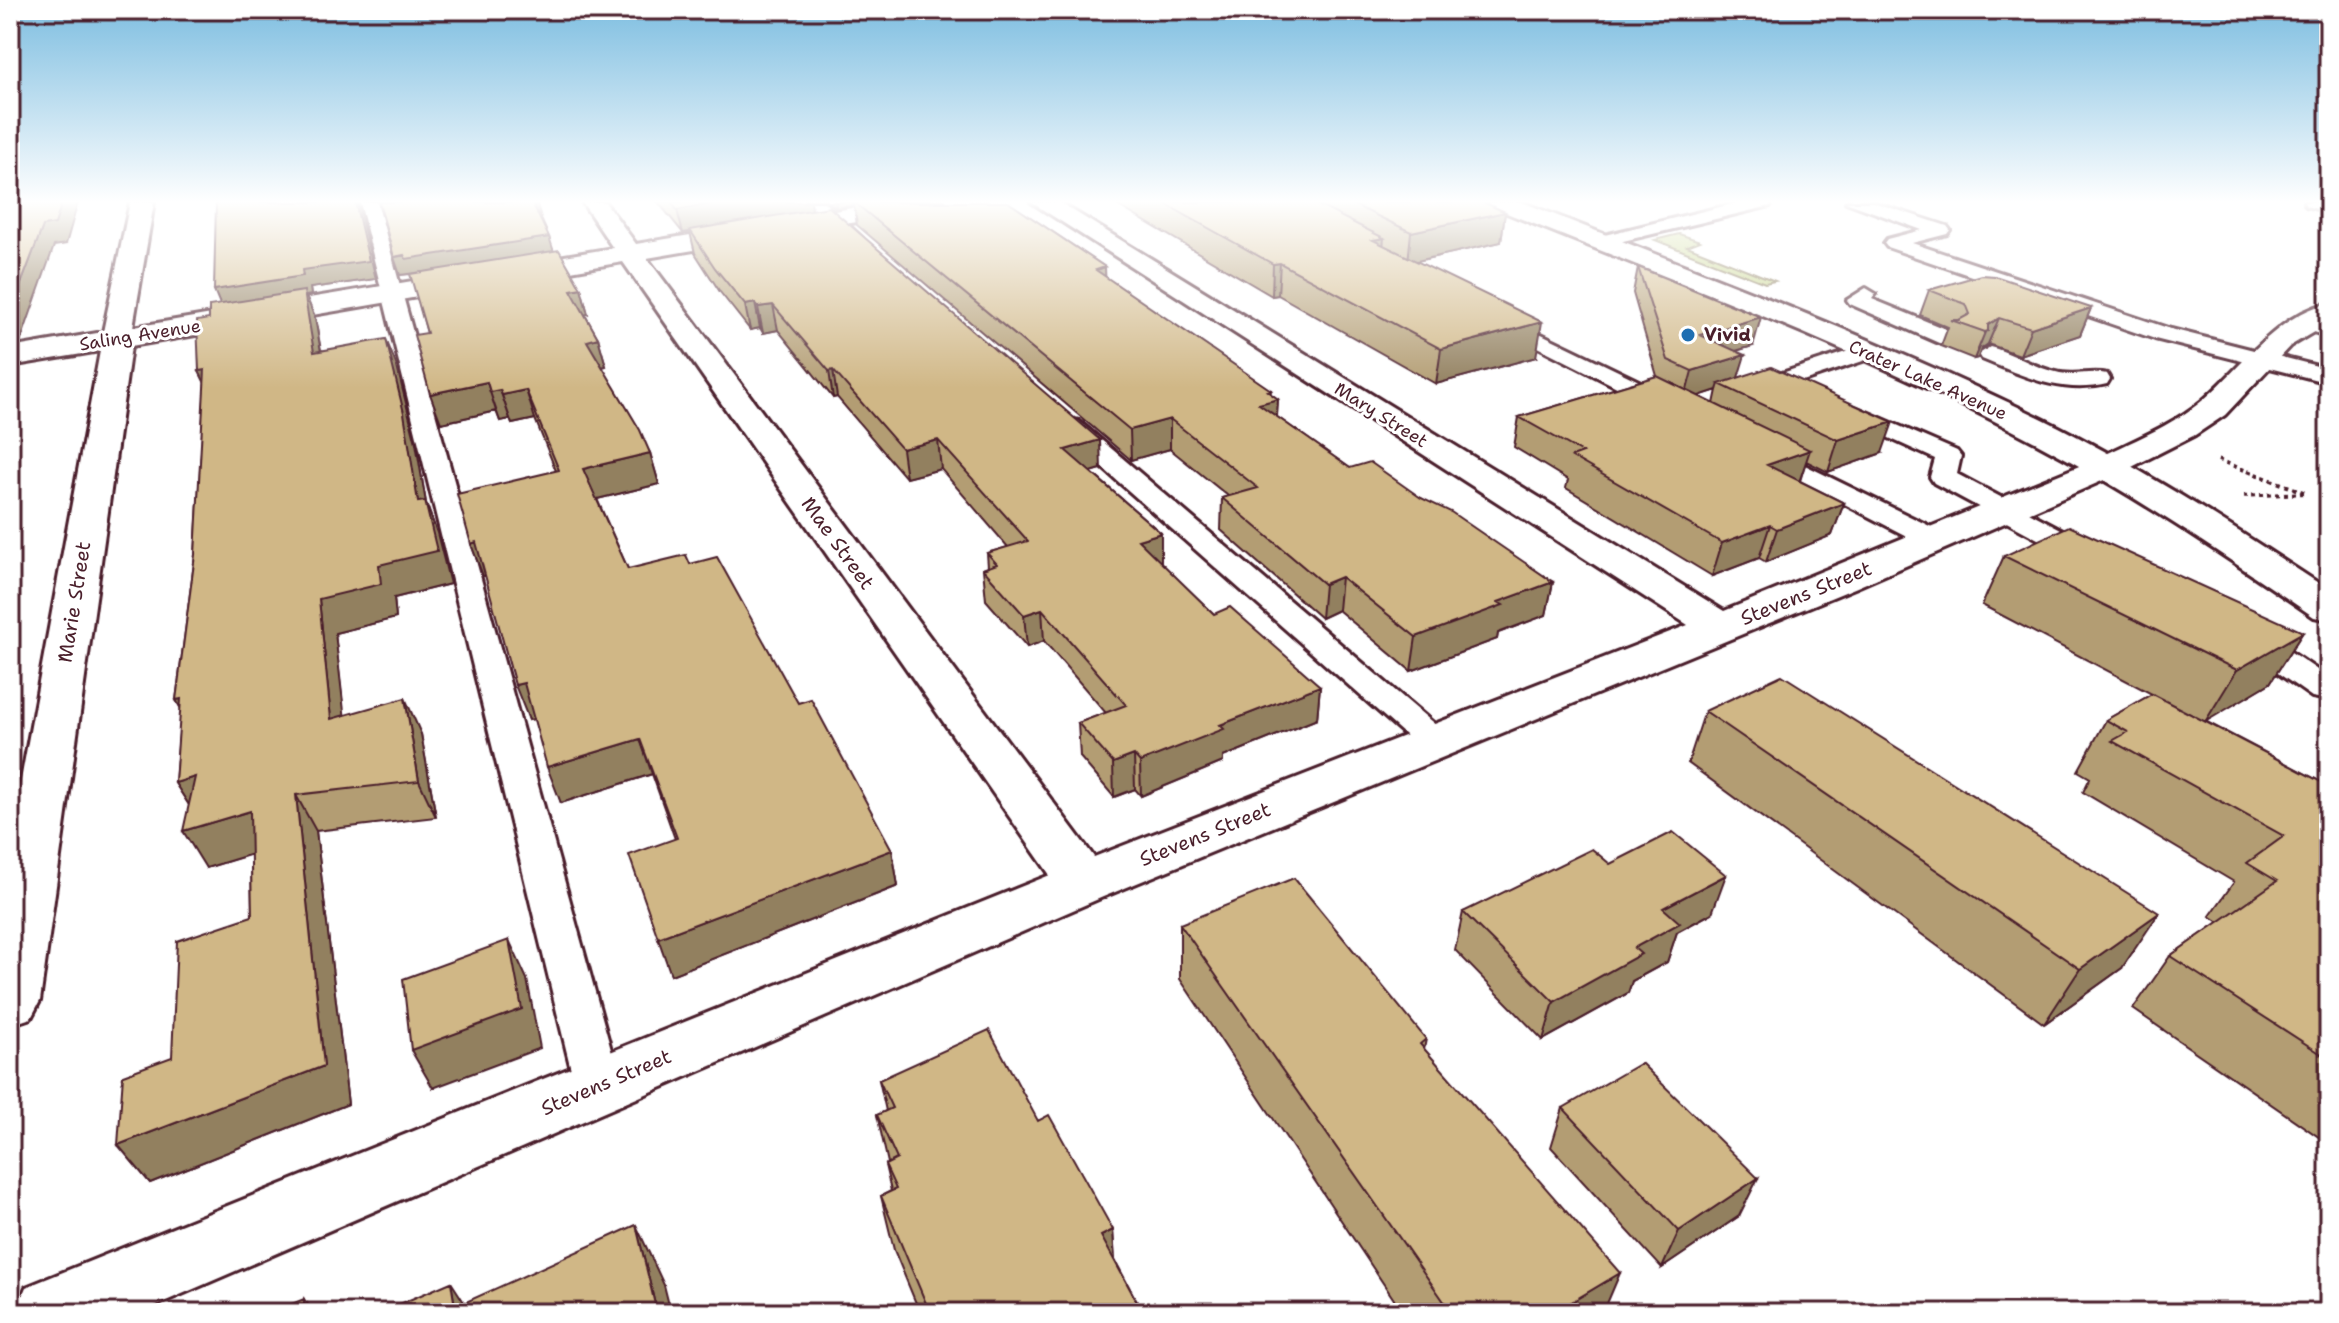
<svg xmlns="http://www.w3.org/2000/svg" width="2339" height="1323" font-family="'Shantell Sans',sans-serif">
	<rect width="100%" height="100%" fill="#fff"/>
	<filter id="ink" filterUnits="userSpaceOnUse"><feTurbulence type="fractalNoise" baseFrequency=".0125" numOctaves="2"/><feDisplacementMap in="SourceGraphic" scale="16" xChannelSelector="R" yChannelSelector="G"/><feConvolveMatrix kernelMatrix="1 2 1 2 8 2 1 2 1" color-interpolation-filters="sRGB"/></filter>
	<g filter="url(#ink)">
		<path fill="#c5d387" stroke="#887959" stroke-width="2" d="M1679 234 1700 241 1687 246 1775 281 1765 283 1655 240Z"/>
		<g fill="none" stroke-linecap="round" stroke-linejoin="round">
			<defs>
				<path id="service" d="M360 202H377L621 1086 614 1100 598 1106 582 1100 575 1086Z
					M806 202H824L862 238 859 242H847Z
					M1741 202H1772L1770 206 1598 247 1589 242 1592 238Z
					M1846 202H1873L1947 226 1950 230 1947 234 1912 243 2171 329 2329 369V383L2155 339 1887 247 1884 243 1887 239 1922 230Z
					M2304 202H2329V212L2306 206Z
					M1866 288 1876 294 1872 299 1955 333 1958 338 1947 344 1939 343 1850 304 1847 300Z
					M1500 314 1674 398 1678 403 1674 408H1658L1493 324 1490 320Z
					M2304 317 2329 324V337L2297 327 2294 323Z
					M1867 345 1875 347 1878 352 1875 357 1761 395H1745L1741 390 1745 385Z
					M1990 347C2013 353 2033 367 2056 372 2074 377 2091 370 2107 374L2110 379 2107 384C2061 395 2024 376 1982 359L1979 354Z
					M1853 406 1957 451 1961 456 1957 474 2097 548 2101 554 2097 560 2087 563 2077 560 1934 483 1930 477 1935 459 1845 418 1841 413 1845 408Z
					M1070 419 1079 421 1445 733 1450 741 1445 749 1433 752 1421 749 1061 431 1058 426 1061 421Z
					M1764 445 1946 534 1950 540 1946 546 1936 548 1926 546 1755 458 1751 453 1755 448Z
					M2249 629 2260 631 2329 678V700L2312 697 2238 645 2233 638 2238 631Z"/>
				<path id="minor" d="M130 202H154L133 327 613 248 582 202H605L636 244 888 202H944L933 209 647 258 1094 857 1688 625 1031 202H1059L1724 611 2094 460 2106 456 2118 460 2124 467 2118 474 1857 587 1103 897 138 1313H15L26 1287 1050 875 623 262 131 346 40 1001 31 1018 10 1025V840L100 351 10 366V348L103 332Z"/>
				<path id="tertiary" d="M2329 303V323L2290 346 2225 415 2195 435 2118 474 2106 478 2094 474 2088 467 2094 460C2130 442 2172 426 2203 400 2243 366 2275 316 2329 303Z"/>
				<path id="secondary" d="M1489 202H1522C1702 273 1885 340 2059 427 2153 475 2241 532 2329 590V620L2314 617C2224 555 2134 494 2037 443 1862 350 1675 281 1492 207Z"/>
			</defs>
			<use href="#service" stroke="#4a1f2b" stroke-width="6"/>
			<use href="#minor" stroke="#4a1f2b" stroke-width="6"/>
			<use href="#tertiary" stroke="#4a1f2b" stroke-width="6"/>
			<use href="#secondary" stroke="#4a1f2b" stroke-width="6"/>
			<path stroke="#4a1f2b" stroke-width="4" stroke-dasharray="4 4" stroke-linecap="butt" d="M2218 460 2306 493 2241 496"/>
			<use href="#service" fill="#fff" fill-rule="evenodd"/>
			<use href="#minor" fill="#fff" fill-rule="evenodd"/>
			<use href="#tertiary" fill="#fff" fill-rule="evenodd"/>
			<use href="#secondary" fill="#fff" fill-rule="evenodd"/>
		</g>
		<path fill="#b39d73" stroke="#4a1f2b" stroke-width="2" fill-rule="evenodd" d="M357 202 376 279 310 288 311 295 306 296 315 318 321 350 397 367 416 443 426 503 437 533 450 584 394 598 396 618 335 633 344 716 421 734 436 817 316 831 348 1104 150 1183 118 1145 172 1057 252 916 251 854 206 868 189 805 175 783 181 709 176 700 195 555 205 382 199 371 209 319 220 305Z
			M658 202H811L812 210 1101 469 1091 472 1161 533V563L1214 614 1320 686 1317 719 1223 757V762L1141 796 1135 789 1114 797 1080 757 1078 723 1106 713 1044 641 1027 647 986 600 983 569 988 567 987 553 1008 547 941 469 906 478 837 397 833 398 778 330 763 333 760 328 750 330 720 292 695 253 690 232 683 233Z
			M829 202H1008L1105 267V277L1278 399 1277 417 1350 468 1421 498 1553 582 1546 615 1498 633 1497 639 1411 671 1338 610 1321 618 1221 530 1222 498 1228 496 1170 449 1131 460 857 225 854 205 836 208Z
			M1112 202H1483L1505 212 1501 242 1416 261 1536 357 1436 384 1278 295 1272 296Z
			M542 221 549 237 553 251 581 288 588 314 585 315 598 338 606 366 602 367 650 453 659 484 597 499 628 569 690 564 798 703 892 850 898 886 671 975 675 839 652 774 561 803 534 719 529 720 486 576H483L471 544 556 471 535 419 512 424 510 419 500 421 496 411 441 423 427 333 411 274 400 275Z
			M1638 267 1753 346 1736 351 1738 377 1882 453 1828 472 1806 461 1800 481 1844 503 1832 535 1766 562 1759 558 1712 576 1566 488 1568 480 1514 447 1519 417 1657 376 1633 293ZM1717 390 1714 404 1698 396Z
			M1929 290 2091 308 2080 335 2020 355 1988 344 1981 349 1978 358 1974 359 1941 346 1948 327 1920 315Z
			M2004 556 2303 632 2270 683 2205 721 2329 786V1144L2133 1009 2170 956 2219 922 2210 916 2234 882 2083 792 2090 778 2078 771 2106 720 2152 694 1982 605Z
			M1705 711 2122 968 2044 1024 1688 763Z
			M1610 864 1712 913 1677 932 1667 962 1632 981 1628 993 1543 1040 1455 950 1463 912Z
			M1180 924 1426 1039 1424 1049 1603 1313H1403L1180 979Z
			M879 1080 1038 1121 1113 1230 1115 1260 1143 1313H920L894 1250 881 1196 891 1191 885 1165 888 1163 877 1115 886 1111Z
			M1563 1108 1739 1216 1662 1268 1551 1147Z"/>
		<path fill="#92805e" stroke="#4a1f2b" stroke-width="2" d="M62 202H78L66 244 54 246 20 343 10 346V313L43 226Z
			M355 202H357L376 279 310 288 311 295 306 296 315 318 326 380 222 309 214 290 302 270Z
			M722 202H811L812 212 683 233 677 210Z
			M835 202H853L854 205 836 208Z
			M537 204 542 221 533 205Z
			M1505 212 1501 242 1408 263 1411 232Z
			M549 237 555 255 400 275 394 257Z
			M1384 238 1381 269 1373 240Z
			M1280 263 1278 295 1272 296 1273 264Z
			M1105 267 1106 292 1096 270Z
			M581 288 588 314 578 316 571 290Z
			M755 303 760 328 750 330 745 305Z
			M773 305 778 330 763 333 758 307Z
			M2091 308 2080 335 2020 355 2031 328Z
			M1761 317 1753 346 1693 363 1700 335Z
			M1999 318 1988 344 1981 349 1978 358 1974 359 1988 325Z
			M1542 322 1536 357 1436 384 1441 349Z
			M598 338 606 366 594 368 587 341Z
			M386 339 397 367 416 443 426 503 437 533 450 584 394 598 396 618 335 633 349 755 331 719 319 599 379 565 418 502Z
			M1745 355 1736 384H1719L1717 390 1684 401 1692 371Z
			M205 370 213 400 199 371Z
			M833 370 837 397 833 398 829 371Z
			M487 382 496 411 441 423 430 394Z
			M500 390 510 419 500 421 490 392Z
			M526 390 535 419 512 424 502 395Z
			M1271 390 1270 401 1278 399 1276 428 1259 404 1267 391Z
			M1170 419V449L1131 460 1130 430Z
			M1893 422 1882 453 1828 472 1838 440Z
			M938 440 941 469 906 478 902 449Z
			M1100 440 1101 469 1067 479 1065 450Z
			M1810 450 1799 482 1767 465Z
			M650 453 659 484 593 500 583 469Z
			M1844 503 1832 535 1766 562 1777 529Z
			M1770 525 1759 558 1712 576 1722 543Z
			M1161 533V564L1138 540Z
			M476 542 489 575 483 576 471 544Z
			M1341 577 1338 610 1321 618 1324 584Z
			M1553 582 1546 615 1498 633 1497 639 1411 671 1416 637 1498 602Z
			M1042 609 1044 641 1027 647 1024 615Z
			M2303 632 2270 683 2205 722 2237 670Z
			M524 683 537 718 529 720 515 685Z
			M1320 686 1317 719 1223 757V762L1141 796 1140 762 1220 725Z
			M405 698 421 734 436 817 419 781Z
			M181 699 197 736 176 700Z
			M640 739 652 774 561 803 547 767Z
			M1134 755 1135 789 1114 797 1113 763Z
			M195 777 198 819 175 783Z
			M296 795 316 831 348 1104 150 1183 118 1145 324 1066Z
			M250 811 272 848 206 868 183 831Z
			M892 850 898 886 671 975 658 938Z
			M1726 875 1712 913 1677 932 1667 962 1632 981 1628 993 1543 1040 1554 1002 1634 948 1663 908Z
			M2159 913 2122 968 2044 1024 2080 969Z
			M509 940 527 979 540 1048 433 1088 411 1050Z
			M1758 1178 1739 1216 1662 1268 1679 1231Z
			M636 1225 664 1285 671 1313H657Z
			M1113 1230 1116 1283 1101 1236Z
			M1620 1273 1603 1313H1553Z
			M451 1282 471 1313 455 1307Z
			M304 1299 315 1313H304Z"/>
		<path fill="#d0b786" stroke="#4a1f2b" stroke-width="2" d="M10 202H62L55 224 43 226 10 313Z
			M216 202H355L369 261 302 270 303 276 214 290Z
			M379 202H536L537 204 533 205 549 237 406 259 404 255 394 257Z
			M671 202H722L677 210Z
			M854 202H1008L1105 267 1096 270 1271 390 1267 391 1278 399 1259 404 1350 468 1370 462 1421 498 1451 512 1553 582 1498 602 1503 605 1416 637 1341 577 1324 584 1222 498 1258 488 1170 419 1130 430Z
			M1162 202H1312L1384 238 1373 240 1542 322 1441 349 1280 263 1273 264Z
			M1348 202H1483L1505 212 1411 232Z
			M829 207 1100 440 1065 450 1161 533 1138 540 1214 614 1230 607 1320 686 1220 725 1224 729 1140 762 1134 755 1113 763 1078 723 1126 705 1042 609 1024 615 983 569 997 564 987 553 1028 541 938 440 902 449 833 370 829 371 773 305 758 307 755 303 745 305 715 268 690 230Z
			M559 250 581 288 571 290 598 338 587 341 640 430 650 453 583 469 628 569 686 555 690 564 717 557 798 703 811 699 892 850 658 938 629 855 677 838 640 739 547 767 524 683 515 685 476 542 471 544 457 494 559 470 526 390 502 395 500 390 490 392 487 382 430 394 414 335 427 333 410 274Z
			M1638 267 1761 317 1700 335 1745 355 1692 371 1668 360Z
			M1981 275 1995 276 2091 308 2031 328 1999 318 1988 325V331L1985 332 1951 320H1959L1970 314 1966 304 1929 290Z
			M304 291 314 352 386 339 404 413 418 502 425 501 437 551 379 565 381 584 319 599 331 719 405 698 419 781 296 795 324 1066 118 1145 123 1075 172 1057 177 941 252 916 250 811 183 831 195 777 175 783 181 699 176 700 195 555 205 370 199 371 197 321 209 319V306Z
			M1771 367 1893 422 1838 440 1719 384Z
			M1657 376 1810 450 1767 465 1844 503 1777 529 1770 525 1722 543 1572 457 1583 453 1519 417Z
			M2069 526 2303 632 2237 670 2004 556Z
			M1782 675 2159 913 2080 969 1705 711Z
			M2152 694 2329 786V1059L2170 956 2277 881 2247 863 2284 836 2112 741 2128 732 2106 720Z
			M1673 832 1726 875 1663 908 1680 923 1634 948 1641 954 1554 1002 1463 912 1592 849 1610 864Z
			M1294 878 1426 1039 1420 1044 1620 1273 1553 1313H1452L1180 924Z
			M509 940 522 1009 411 1050 403 979Z
			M989 1030 1038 1121 1049 1115 1113 1230 1101 1236 1143 1313H930L881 1196 896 1189 885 1165 897 1159 877 1115 892 1108 879 1080Z
			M1641 1063 1758 1178 1679 1231 1563 1108Z
			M636 1225 657 1313H379L451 1282 455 1307Z
			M304 1299V1313H270Z"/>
	</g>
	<linearGradient id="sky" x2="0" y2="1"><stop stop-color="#7cbde0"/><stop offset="0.52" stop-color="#fff"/><stop offset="1" stop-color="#fff" stop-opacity="0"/></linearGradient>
	<rect width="2339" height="388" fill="url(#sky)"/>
	<circle fill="#1f6fb2" stroke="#fff" stroke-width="3" cx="1688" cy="335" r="8"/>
	<g text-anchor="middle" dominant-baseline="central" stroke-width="6" stroke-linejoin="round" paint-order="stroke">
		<g font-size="18" fill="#4a1f2b" stroke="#fff">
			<text transform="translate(140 335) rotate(-9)">Saling Avenue</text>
			<text transform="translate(1928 380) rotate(24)">Crater Lake Avenue</text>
			<text transform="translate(1381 415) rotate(32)">Mary Street</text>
		</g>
		<g font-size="18" font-weight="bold" fill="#4a1f2b" stroke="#fff" text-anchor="start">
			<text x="1704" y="335">Vivid</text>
		</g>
		<g font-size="20" fill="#4a1f2b" stroke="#fff">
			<text transform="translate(838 543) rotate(54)">Mae Street</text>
			<text transform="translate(1806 593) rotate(-22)">Stevens Street</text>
			<text transform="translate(74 602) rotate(-81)">Marie Street</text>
			<text transform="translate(1205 834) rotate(-22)">Stevens Street</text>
			<text transform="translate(606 1082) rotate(-23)">Stevens Street</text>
		</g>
	</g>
	<rect width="2339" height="1323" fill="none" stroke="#fff" stroke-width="40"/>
	<rect x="20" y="20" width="2299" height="1283" fill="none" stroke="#4a1f2b" stroke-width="3" filter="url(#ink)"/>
</svg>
